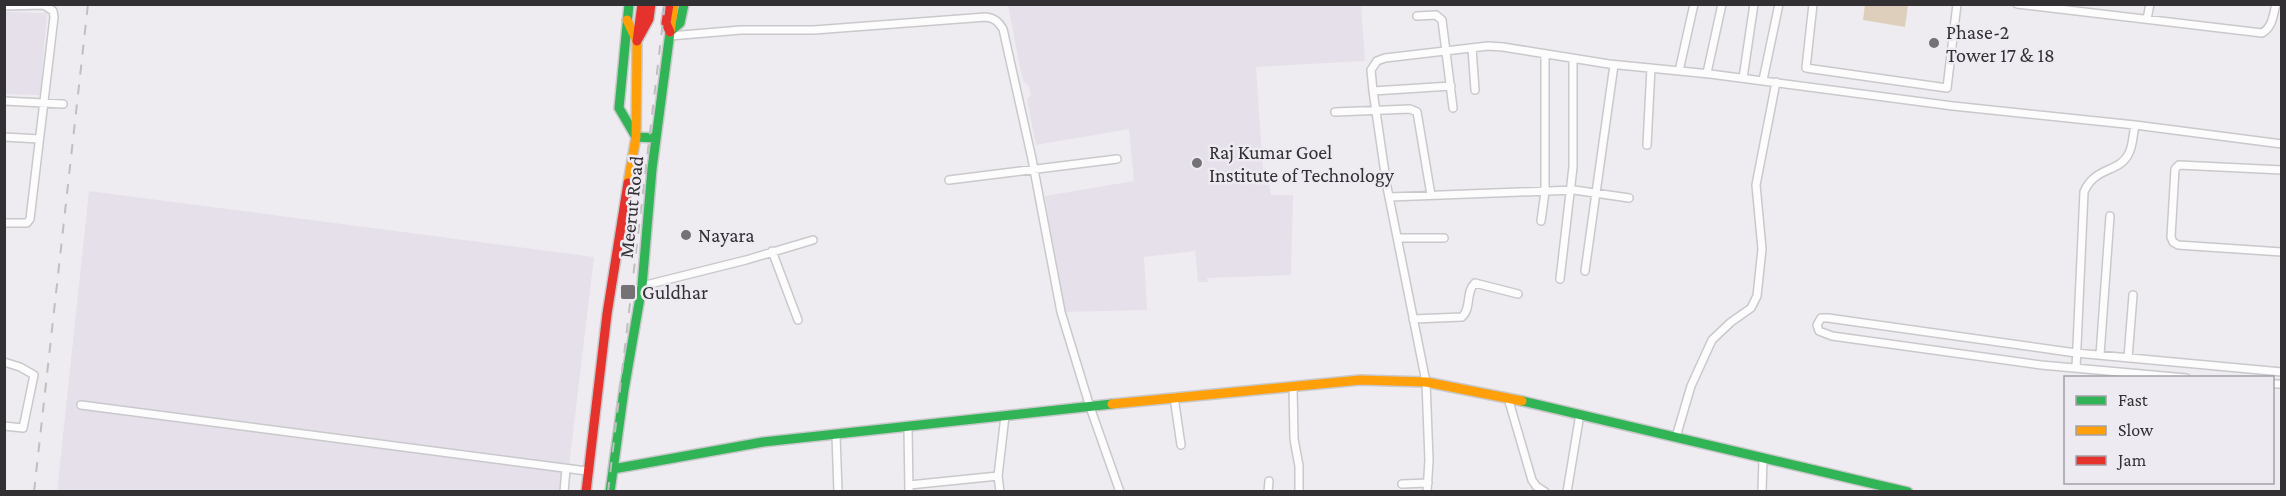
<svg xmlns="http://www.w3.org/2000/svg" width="2286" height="496" font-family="'Crimson Pro',serif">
	<rect width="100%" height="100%" fill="#eeecf0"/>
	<path fill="#e5e0ea" d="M1008 5H1361L1365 61 1256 67 1264 185H1269L1271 195H1293L1291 275 1207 278 1208 282H1198L1195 251 1144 257 1147 310 1064 312 1045 196 1134 181 1129 129 1036 145 1027 99 1031 95 1029 86 1024 82 1021 72Z
		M5 12 47 13 40 95 5 94Z
		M89 191 594 257 566 491 57 492Z"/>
	<path fill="#decfbd" d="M1865 5H1908L1905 27 1863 20Z"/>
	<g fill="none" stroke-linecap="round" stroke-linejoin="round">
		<defs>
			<path id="street" d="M1813 4 1806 68 1947 88 1957 4
				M2017 4 2262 33C2273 27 2273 15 2276 4
				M4 6 44 5 53 11 54 17 30 219 27 223H4
				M1417 16 1436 15 1442 20 1453 108
				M2147 19 2150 4
				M670 36 741 30H814L986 17C994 18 998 21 1003 29L1032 159 1061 312 1090 407 1120 492
				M1472 48 1475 90
				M1679 71 1694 4
				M1707 73 1722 4
				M1743 78 1754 4
				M1763 80 1779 4
				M1373 91 1451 86
				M4 101 63 104
				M1335 112 1410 109 1417 112 1431 195
				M4 137 39 139
				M1647 145 1651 68
				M2282 170 2179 165 2175 169 2171 237 2173 242 2178 245 2282 252
				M949 180 1117 159
				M1390 197 1574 190 1629 198
				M1541 221 1545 192V54
				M1399 238H1444
				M772 251 798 320
				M1585 271 1614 65
				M1560 279 1573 167V59
				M642 286 746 260 813 240
				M1413 319 1462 317C1472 308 1465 292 1475 283L1518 294
				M2100 355 2110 216
				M2128 358 2133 295
				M4 362 20 367 34 375 23 428 4 426
				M2076 368 2084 192C2095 166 2120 173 2129 153 2133 145 2133 134 2135 125
				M2186 378 2041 365 1832 336 1819 331 1817 325 1821 318H1828L2076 353 2282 372
				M2272 384H2282
				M1293 386 1294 439 1299 466V492
				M1174 397 1181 445
				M1508 398 1532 480 1536 486 1545 492
				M81 405 587 471
				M908 427 909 492
				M836 435 838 492
				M1676 437 1691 386 1712 340 1731 322 1751 308 1757 296 1762 249 1756 185 1776 82
				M1402 484 1428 483
				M909 485 998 476
				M564 492 566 469
				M1000 492 998 476 1005 416
				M1268 492 1269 481
				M1427 492 1429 460 1426 382 1387 187 1373 91 1371 70 1377 61 1385 58 1488 46 1503 47 1609 64 1710 74 1953 106 2135 125 2282 144
				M1567 492 1580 414
				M1762 492 1763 458"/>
			<path id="fast" d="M629 4 619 108 636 137 656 138
				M1522 401 1908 492
				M613 469 763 442 1112 404
				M610 492 624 390 642 286 652 169 670 32 680 23 684 4"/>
			<path id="slow" d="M627 20 637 41 636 137 628 183
				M670 32 674 4
				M1112 404 1360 380 1426 382 1522 401"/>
			<path id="jam" d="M669 4 666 23 670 32
				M638 39 649 19 651 4
				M637 41 642 4
				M586 492 607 314 628 183"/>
		</defs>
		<use href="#street" stroke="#c9c8cb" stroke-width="10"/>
		<use href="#fast" stroke="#c9c8cb" stroke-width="12"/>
		<use href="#slow" stroke="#c9c8cb" stroke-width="12"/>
		<use href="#jam" stroke="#c9c8cb" stroke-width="12"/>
		<use href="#street" stroke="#fcfcfd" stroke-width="7"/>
		<use href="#fast" stroke="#30b455" stroke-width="9"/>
		<use href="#slow" stroke="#ff9f0a" stroke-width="9"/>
		<use href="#jam" stroke="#e5322d" stroke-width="9"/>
		<path stroke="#bfbfc0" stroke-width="2" stroke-dasharray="10 10" stroke-linecap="butt" d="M34 492 88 4
			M608 492 665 4"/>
	</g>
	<g fill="#747275" stroke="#eeeaf2" stroke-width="2">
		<circle cx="1934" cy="43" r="6"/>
		<circle cx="1197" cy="163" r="6"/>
		<circle cx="686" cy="235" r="6"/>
		<rect x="620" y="284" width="16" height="16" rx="3"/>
	</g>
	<g text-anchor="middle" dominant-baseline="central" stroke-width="5" stroke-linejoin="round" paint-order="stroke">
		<g font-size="20" fill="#323033" stroke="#eeeaf2" text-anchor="start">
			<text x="1946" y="32">Phase-2<tspan x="1946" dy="23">Tower 17 &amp; 18</tspan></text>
			<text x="1209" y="152">Raj Kumar Goel<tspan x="1209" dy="23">Institute of Technology</tspan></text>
			<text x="698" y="235">Nayara</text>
			<text x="642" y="292">Guldhar</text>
		</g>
		<g font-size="20" fill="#323033" stroke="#eeeaf2">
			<text transform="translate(631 207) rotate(-84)">Meerut Road</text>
		</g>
	</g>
	<rect width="2286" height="496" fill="none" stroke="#323033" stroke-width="12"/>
	<rect x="2064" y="376" width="210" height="108" fill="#eeeaf2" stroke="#a3a0a6" stroke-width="1.5"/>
	<rect x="2076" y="396" width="30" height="9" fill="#30b455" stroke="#a3a0a6" stroke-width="1.5"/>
	<text x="2118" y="406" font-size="18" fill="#323033">Fast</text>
	<rect x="2076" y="426" width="30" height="9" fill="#ff9f0a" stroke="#a3a0a6" stroke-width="1.5"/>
	<text x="2118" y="436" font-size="18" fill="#323033">Slow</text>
	<rect x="2076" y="456" width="30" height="9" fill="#e5322d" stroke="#a3a0a6" stroke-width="1.5"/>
	<text x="2118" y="466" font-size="18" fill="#323033">Jam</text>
</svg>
